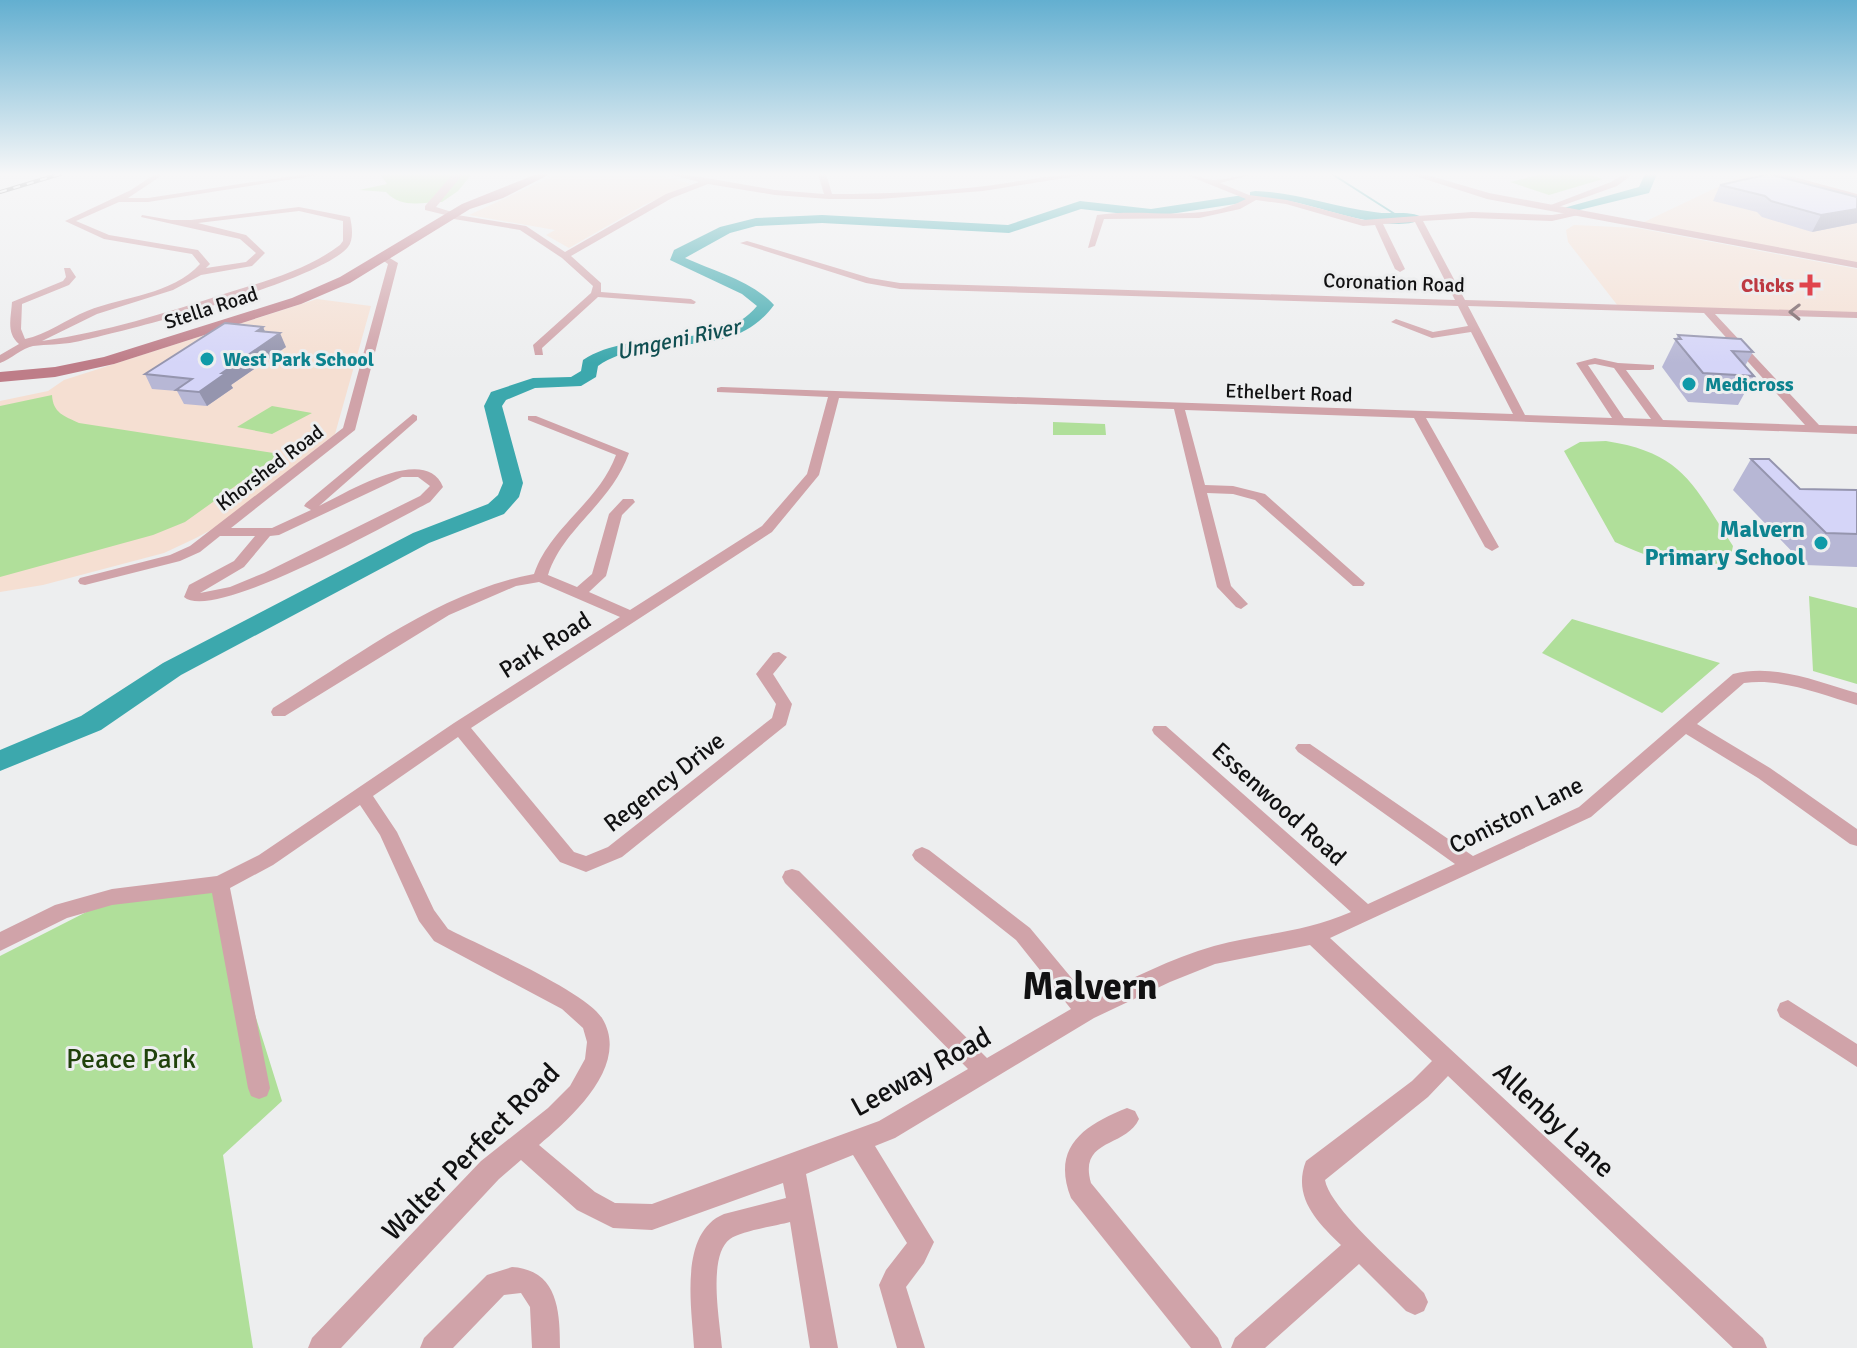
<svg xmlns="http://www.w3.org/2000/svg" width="1857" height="1348" font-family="Signika,sans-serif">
	<rect width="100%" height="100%" fill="#edeeef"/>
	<path fill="#f5dfd2" d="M557 174H656L691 184 644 205 569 248 546 235 555 230 469 215Z
		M1745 174H1764L1857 199V265L1640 224Z
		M1574 225 1637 228 1857 269V314L1618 306 1568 242 1566 230Z
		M317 299 371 306 335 434 220 525 196 538 164 553 43 585 0 592V401L48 391 64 380Z"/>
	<path fill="#b0df9a" d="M380 174H472L458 191 442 202C421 202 402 209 386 192L359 190 387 184Z
		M1542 174H1587L1603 179 1549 195 1510 182Z
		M52 395C53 413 64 416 79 423L280 454 185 522 153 535 0 577V406Z
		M272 406 312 413 272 434 237 427Z
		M1053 422 1105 424 1106 435H1053Z
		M1606 441C1684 453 1693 485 1733 546L1730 560C1691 574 1652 559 1615 542L1564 451 1580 442Z
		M1809 596 1857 608V684L1813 671Z
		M1572 619 1720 663 1662 713 1542 653Z
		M216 890 282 1101 223 1155 253 1348H0V956L104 903Z"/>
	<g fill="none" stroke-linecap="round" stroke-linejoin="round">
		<path stroke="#3ca8ad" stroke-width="2" d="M1332 174 1401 218"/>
		<path fill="#3ca8ad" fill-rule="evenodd" d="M1645 174H1657L1649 193 1567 213 1560 209 1639 187Z
			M1255 191C1296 192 1333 207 1374 212 1388 215 1412 210 1423 218 1399 236 1323 208 1294 202 1280 200 1265 201 1250 198V192Z
			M1243 195 1248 196V202L1151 217 1081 209 1009 233 822 223 756 226 730 233 685 258C714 271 752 281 774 305 729 366 654 328 598 366L596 377 581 386 535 388 506 400 502 406 523 483 519 497 504 514 429 543 181 675 101 730 0 771V750L81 716 163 663 413 533 488 504 498 495 503 483 484 406 491 392 533 378 571 377 581 371 583 360C635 326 718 353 757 306L742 294 670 260 674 250 720 227 756 218 822 215 1008 225 1080 201 1151 209Z"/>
		<path fill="#d0a3a9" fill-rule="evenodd" d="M155 174H164L128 198H148L306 174H325L148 202H119L76 221 109 235 198 250 210 264 206 268 246 262 256 253 240 239 141 217 142 215 171 220H191L299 207 350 217C352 226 354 239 348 247 320 281 126 331 75 342 61 345 47 344 33 346 22 348 11 359 0 363V355L19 344C6 333 11 318 12 302L63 281 66 277 64 268H70L76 277 69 285 22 304 21 329 25 339C46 335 67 319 87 311 124 296 172 295 200 264L192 254 104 239 65 221 131 190ZM299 211 343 221V241L340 245C307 270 266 281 227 293 166 313 105 332 42 341L97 314 173 290 201 275 252 266 265 253 246 235 198 223Z
			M669 174H683L775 190 824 194 818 174H826L832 194C884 194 935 192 986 186 1020 182 1055 173 1090 174L983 191 879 199H829L775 195 708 184 672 198 571 256 601 283V292L691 299 696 302 694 304 598 297 542 348 543 355H535L533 345 591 293 593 286 562 258 520 230 454 219 451 218V214L526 226 565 252 666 194 699 182Z
			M1184 174C1195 174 1202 179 1212 180 1225 181 1240 174 1254 174L1220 183 1249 195 1287 200 1363 220 1472 212 1552 215 1578 211V215L1552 221 1472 218 1423 221 1465 300 1857 312V318L1715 314 1819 425 1857 426V434L1426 418 1499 547 1492 551 1485 547 1414 418 1185 410 1205 485 1233 486 1265 494 1365 583 1363 586H1353L1255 500 1233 494 1207 493 1231 586 1248 604 1241 609 1236 607 1217 587 1174 409 839 398 819 475 772 532 471 728 574 852 586 856 608 847 772 718 776 704 756 674 773 653 779 652 787 657 773 674 792 704 786 725 622 857 586 872 560 862 458 737 373 796 397 832 434 910 448 929C481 946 585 991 602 1018 631 1065 571 1118 539 1145L595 1192 615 1203 652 1204 879 1121 968 1069 785 883 782 877 785 871 792 869 799 871 987 1058 1071 1009 1016 940 915 860 912 855 915 850 922 847 929 850 1030 928 1089 999C1130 980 1171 958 1214 946 1262 933 1303 933 1351 912L1154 734 1152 730 1154 726H1166L1368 904 1455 864 1298 752 1295 748 1298 744H1310L1473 856 1579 807 1733 674C1775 663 1818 682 1857 693V705C1820 694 1783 678 1744 683L1697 724 1770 768 1857 829V846L1850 844 1758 778 1686 734 1591 817 1330 938 1763 1338 1767 1348H1733L1448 1076 1428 1097 1325 1180C1330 1209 1401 1269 1424 1293L1428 1302 1424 1311 1415 1315 1406 1311 1359 1264 1265 1348H1231L1235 1338 1341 1245C1317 1222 1292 1197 1306 1161L1412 1081 1432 1061 1310 945 1215 964 1170 982 1094 1018 895 1138 875 1146 934 1242 924 1263 906 1287 925 1348H897L879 1285 886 1270 907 1243 853 1155 806 1174 838 1348H810L790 1222C775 1226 741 1231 730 1239 707 1256 720 1322 722 1348H694C692 1309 678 1233 724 1214L786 1198 783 1183 652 1230 613 1228 577 1210 521 1160 499 1179 341 1348H308L312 1338 481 1161 548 1108 570 1086 585 1059 587 1042 583 1028 562 1009 434 941 419 921 380 835 360 805 273 865 230 888 270 1088 267 1096 259 1099 251 1096 248 1088 212 893 112 905 67 918 0 951V932L55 905 112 889 217 876 259 855 454 723 620 617 539 582 516 586 449 615 285 716H273L271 712 273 708C355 658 438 592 534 574 550 527 599 502 616 455L528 420V416H536L629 453C611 504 563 528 548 575L577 587 592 574 609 514 623 499H633L635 502 622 515 606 576 589 592 630 610 762 526 807 474 828 397 717 392V388L721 387 1513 414 1471 332 1432 338 1391 322 1396 319 1433 332 1468 326 1458 306 900 289 866 283 740 243 747 241 870 278 900 283 1455 300 1415 222 1383 224 1405 269 1400 272 1395 269 1375 225 1363 226 1286 204 1256 200 1240 209 1199 218 1104 219 1095 246 1088 248 1097 215C1147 207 1200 224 1246 199ZM1468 306 1704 313 1805 425 1663 420 1626 370H1650L1654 369V365L1618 363 1595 358 1576 363 1612 418 1525 415ZM1595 364 1614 368 1651 419 1624 418 1588 365Z
			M1624 174H1633L1617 186 1550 210 1543 208 1611 182Z
			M1771 174H1783L1857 194V198Z
			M383 254 398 263 355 430 231 528H272L311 510 304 506 306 503 413 414 417 416V420L319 506C346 493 426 443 443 487L430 502C393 521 214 623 184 597L189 585 234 561 255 536H220L200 552 180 561 85 585 80 584 78 581 80 578 170 555 190 546 343 428 388 264 378 257ZM402 477H418L430 486 420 496 264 573 230 587 200 593 244 567 270 536 279 535Z
			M1788 1000 1857 1044V1067L1780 1017 1777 1010 1780 1003Z
			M1127 1108 1135 1111 1139 1119C1126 1148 1078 1138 1091 1183L1218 1338 1222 1348H1191L1071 1198C1051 1147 1084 1125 1127 1108Z
			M512 1267C558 1270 560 1311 560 1348H532L530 1307 521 1293 504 1295 453 1348H420L424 1338 487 1275Z"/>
		<path fill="#d0a3a9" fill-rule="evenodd" d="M453 174H463L436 207 458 214V218L425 210V206Z
			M1409 174H1424L1489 193 1857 262V268L1487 199Z"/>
		<path fill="#be7d88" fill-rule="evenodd" d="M537 174H550L503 198 470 209 350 283 301 304 114 364 55 377 0 382V372L55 367 104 357 292 298 340 277 462 204Z"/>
		<defs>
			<path id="rail" d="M0 192 60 174"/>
		</defs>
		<use href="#rail" stroke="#535354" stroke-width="4"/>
		<use href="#rail" stroke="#edeeef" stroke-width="2" stroke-dasharray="7" stroke-linecap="butt"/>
	</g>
	<path fill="#b7b7d5" d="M1720 185 1857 197V223L1812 232 1762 217 1757 212 1713 201Z
		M263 327 265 332 286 347 231 385 233 388 207 406 184 404 177 391 152 389 145 374Z
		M1678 335 1753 352 1745 366 1754 376 1738 405 1688 402 1662 367Z
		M1751 459 1800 489 1857 490V567L1805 565 1733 490Z"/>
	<path fill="#9595ae" d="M1857 209V223L1812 232 1821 215Z
		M263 327 269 341 280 333 286 347 231 385 233 388 207 406 199 392 222 373 257 331Z"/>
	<path fill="#d5d5f8" stroke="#9595ae" stroke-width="2" d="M1769 174 1857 197V209L1821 215 1771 201 1765 196 1720 185Z
		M225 323 263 327 257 331 280 333 222 373H226L199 392 176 390 192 379 145 374Z
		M1678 335 1741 339 1753 352 1732 351 1754 376 1703 373 1675 339H1681Z
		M1751 459H1769L1800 489 1857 490V534L1826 533Z"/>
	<defs><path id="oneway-chevron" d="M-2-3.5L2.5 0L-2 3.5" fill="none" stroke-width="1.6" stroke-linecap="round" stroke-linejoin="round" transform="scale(2)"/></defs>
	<use stroke="#705a5e" href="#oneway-chevron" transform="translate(1795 312) rotate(-179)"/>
	<linearGradient id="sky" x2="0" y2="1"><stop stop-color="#63afd0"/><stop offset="0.48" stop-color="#f7f7f8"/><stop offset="1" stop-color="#f7f7f8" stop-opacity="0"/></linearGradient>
	<rect width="1857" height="363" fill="url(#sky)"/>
	<path fill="#e0444e" stroke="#edeeef" stroke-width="3" d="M1806 273h8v8h8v8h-8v8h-8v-8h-8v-8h8z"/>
	<g fill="#0f9aa8" stroke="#edeeef" stroke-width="3">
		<circle cx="207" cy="359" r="8"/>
		<circle cx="1689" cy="384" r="8"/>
		<circle cx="1821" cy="543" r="8"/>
	</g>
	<g text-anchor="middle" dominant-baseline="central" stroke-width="6" stroke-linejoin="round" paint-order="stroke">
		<g font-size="20" fill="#111112" stroke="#edeeef">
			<text transform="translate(1394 283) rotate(2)">Coronation Road</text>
			<text transform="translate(211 308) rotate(-18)">Stella Road</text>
			<text transform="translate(1289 393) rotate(2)">Ethelbert Road</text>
			<text transform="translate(270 468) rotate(-37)">Khorshed Road</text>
		</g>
		<g font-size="20" font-weight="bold" fill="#be3a42" stroke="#edeeef" text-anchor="end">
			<text x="1794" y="285">Clicks</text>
		</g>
		<g font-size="20" font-weight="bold" fill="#0d838f" stroke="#edeeef" text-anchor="start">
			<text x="223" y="359">West Park School</text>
			<text x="1705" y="384">Medicross</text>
		</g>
		<g font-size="22" font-style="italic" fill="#104f52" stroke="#edeeef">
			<text transform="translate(678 339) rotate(-12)">Umgeni River</text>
		</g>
		<g font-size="24" font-weight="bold" fill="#0d838f" stroke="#edeeef" text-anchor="end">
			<text x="1805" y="529">Malvern<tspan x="1805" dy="28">Primary School</tspan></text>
		</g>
		<g font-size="24" fill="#111112" stroke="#edeeef">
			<text transform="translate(545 645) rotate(-32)">Park Road</text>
			<text transform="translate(664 782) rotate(-38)">Regency Drive</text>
			<text transform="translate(1279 804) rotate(42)">Essenwood Road</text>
			<text transform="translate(1516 815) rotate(-26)">Coniston Lane</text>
		</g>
		<g font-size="28" fill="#20420b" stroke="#edeeef">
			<text x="131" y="1059">Peace Park</text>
		</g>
		<g font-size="28" fill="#111112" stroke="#edeeef">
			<text transform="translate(921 1072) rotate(-29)">Leeway Road</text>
			<text transform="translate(1554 1120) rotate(43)">Allenby Lane</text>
			<text transform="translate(471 1152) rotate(-45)">Walter Perfect Road</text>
		</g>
		<g font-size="38" font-weight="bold" fill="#111112" stroke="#edeeef">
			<text x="1090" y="986">Malvern</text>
		</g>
	</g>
</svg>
